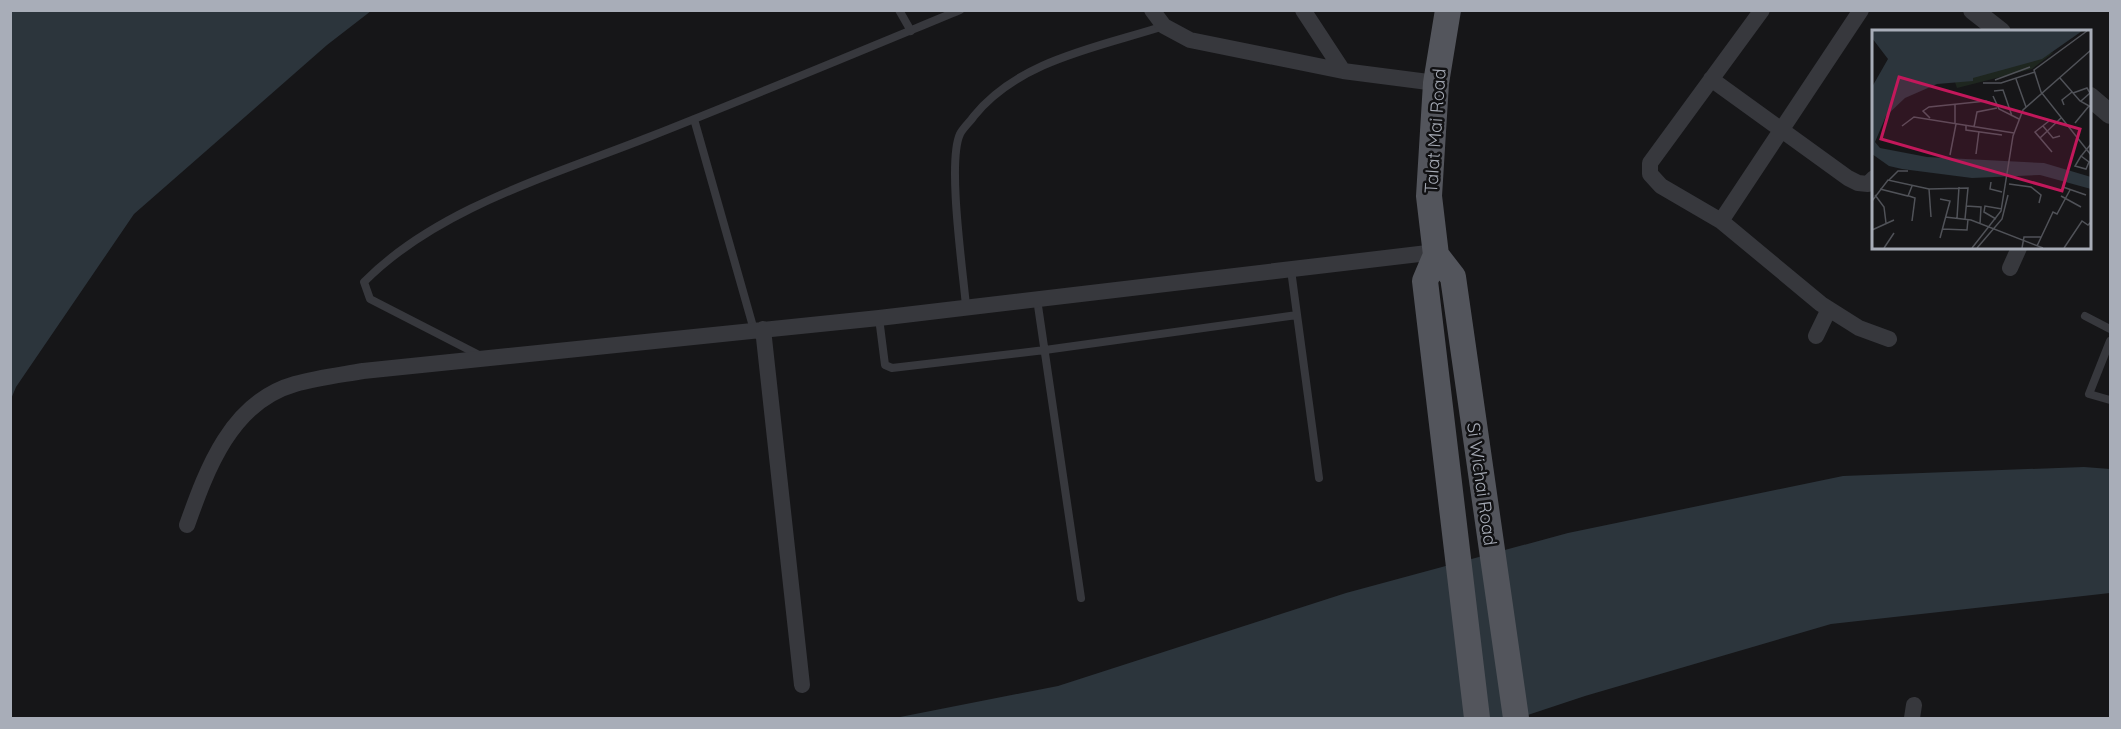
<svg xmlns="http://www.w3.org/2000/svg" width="2121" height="729" font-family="Quicksand,sans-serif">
	<rect width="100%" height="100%" fill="#161618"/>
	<path fill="#2c353c" d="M11 10 371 11 327 45 134 214 16 387 11 399Z
		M2084 467 2110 469V593L1831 624 1585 696 1519 718H895L1058 686 1346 593 1568 533 1843 476Z"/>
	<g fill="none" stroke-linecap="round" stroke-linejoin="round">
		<path stroke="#37383d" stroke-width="8" d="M899 10 911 31
			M694 119 754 330
			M1291 270 1319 478
			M1037 299 1081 598
			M966 306C963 271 947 162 960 134 963 128 970 122 974 116 1019 60 1099 47 1164 26
			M2085 316 2110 329
			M879 318 885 365 892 368 1045 350 1297 315
			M2110 341 2089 394 2110 400
			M481 356 370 299 364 282C437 208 553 175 649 137 753 96 856 53 960 10"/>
		<path stroke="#37383d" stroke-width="16" d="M1152 10 1164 26 1190 40 1343 71 1436 83
			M1303 10 1343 71
			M1762 10 1650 163V174L1661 186 1721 221 1821 304 1859 328 1889 339
			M1711 79 1848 178 1858 183 1868 184 1874 178
			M1721 221 1861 10
			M2010 268 2019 248
			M763 329 802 685
			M1816 336 1829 309
			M187 525C207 469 231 402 295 384 316 378 340 375 363 371L879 318 1436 252
			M1912 718 1914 705"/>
		<path stroke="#37383d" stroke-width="20" d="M1973 10 2001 32
			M2090 97 2110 114"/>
		<path stroke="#53555c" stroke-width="26" d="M1448 10 1436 83 1429 196 1436 255 1425 281 1477 718
			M1436 255 1453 277 1516 718"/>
	</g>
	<g text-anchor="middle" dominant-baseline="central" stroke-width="5" stroke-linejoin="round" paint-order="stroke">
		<g font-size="18" fill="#a8adb8" stroke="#111113">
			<text transform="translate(1435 131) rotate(-86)">Talat Mai Road</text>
			<text transform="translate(1482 484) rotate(82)">Si Wichai Road</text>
		</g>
	</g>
	<g transform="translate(1872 30)">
		<rect width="219" height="219" fill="#161618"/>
		<path d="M182 22 160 39 85 58 83 52 100 50V47Z" fill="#1e261f"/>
		<path d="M0 1H210L170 29 101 48V51L65 54 33 68 14 86 3 112 8 118 55 127 172 133 219 147V159L168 145 100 148 30 139 17 136 0 124V57L16 29 0 8Z" fill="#2c353c"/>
		<path fill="none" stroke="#505258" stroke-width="1.5" d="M215 1 162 40 169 62 219 125M188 48 208 71 219 77M144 49 154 77M123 50 158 37M111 53H129L163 42M122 61 131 60 140 86M201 63 215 58 218 63 209 71M121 66 127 79 147 89M83 74V93M192 75 190 70 200 62M58 88 51 81 57 77 114 71 124 75M177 91 163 102 180 122M203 93 217 76M30 96 42 87 142 103M94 96V100L130 105M171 96 181 108 188 106M102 97 105 82 125 78M168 108 189 88M104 124 107 101M78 125 84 94M209 126 217 132 214 139 203 136 209 126 210 125 219 114M17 150 26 141H36M119 152 118 159 130 162M137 154 159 157 169 165 167 173M191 157 214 165M8 159 36 166 40 156M57 159 59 187M3 165 12 177 14 193M37 166 43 168 40 191M189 166 209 177M68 169 78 171 68 208M0 171 16 150 57 159 96 158 93 189M94 176 109 177 108 194M73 187 99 190 171 218M85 188 87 157M124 189 112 182 113 176 130 179M70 199 95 200 96 189M0 200 22 190M165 216 181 182 185 184 198 160M12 218 22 203M100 218 129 181 141 106 151 80 219 20M105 218 130 189 136 165M150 218 152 207H169M192 218 210 191 216 195 219 192"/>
		<path fill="#c2185b" fill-opacity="0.15" stroke="#c2185b" stroke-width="3" d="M27 47 208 99 190 161 9 109Z"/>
		<rect width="219" height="219" fill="none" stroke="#a8adb8" stroke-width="3"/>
	</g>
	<rect width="2121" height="729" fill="none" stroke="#a8adb8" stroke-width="24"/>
</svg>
